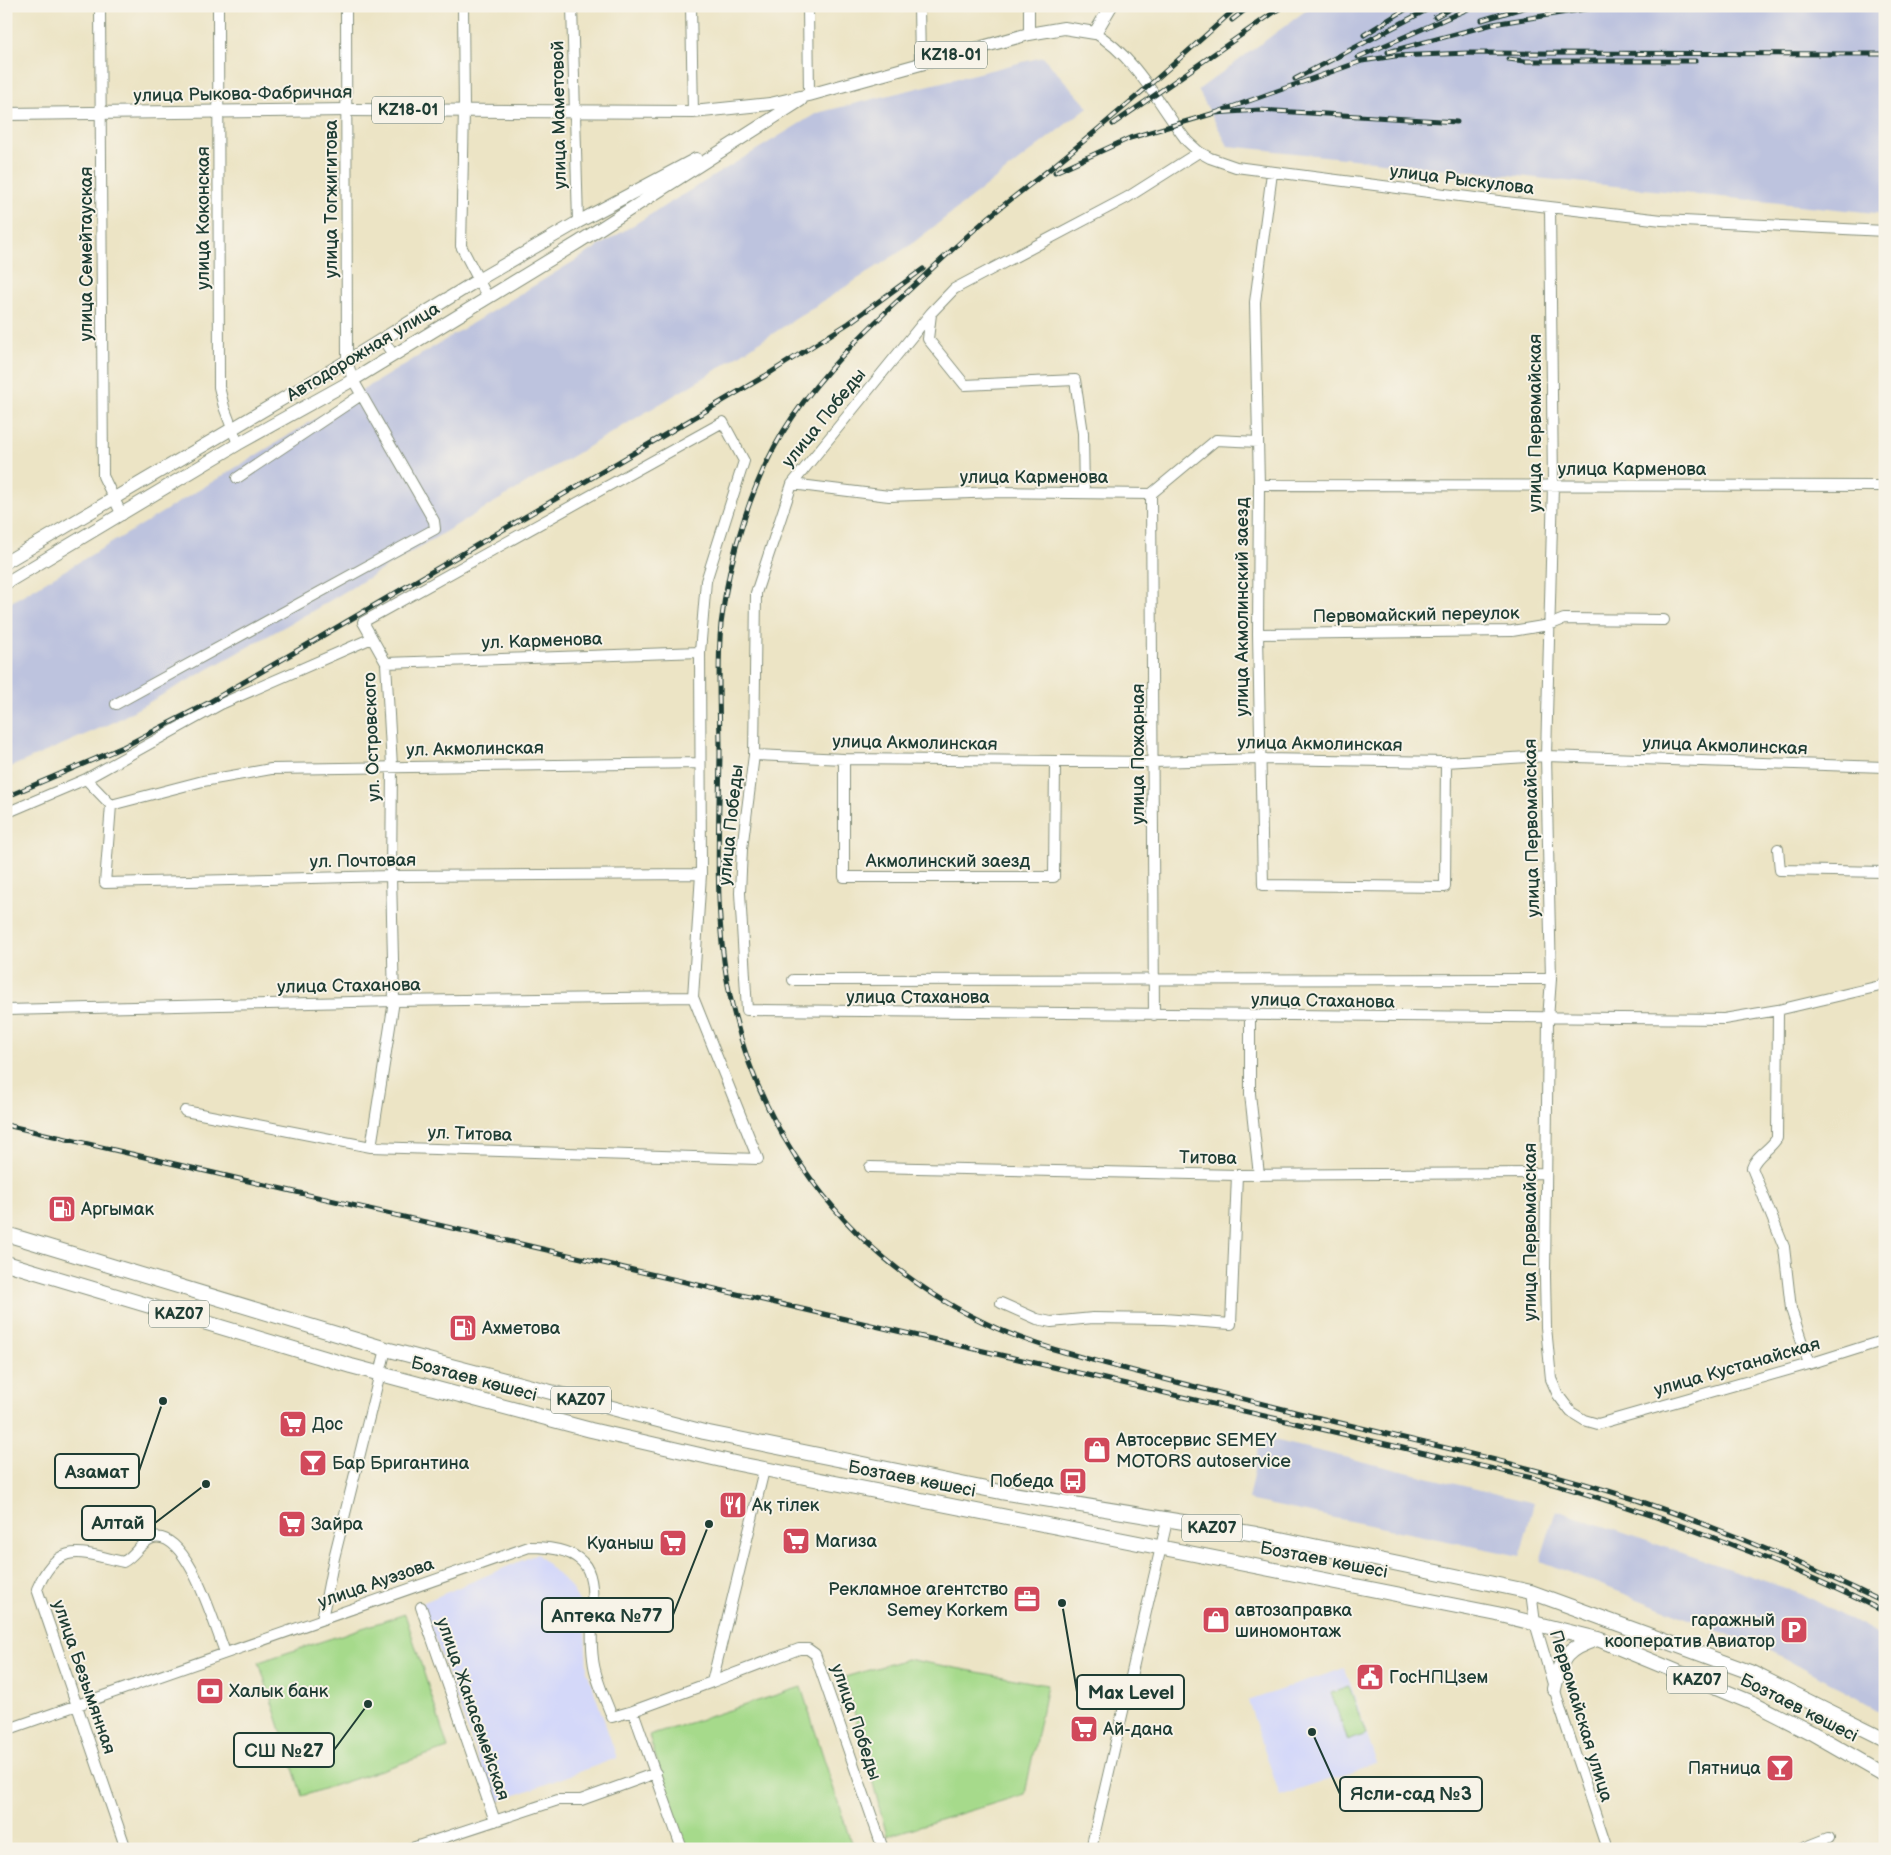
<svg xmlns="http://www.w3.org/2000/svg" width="1891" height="1855" font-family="'Balsamiq Sans',sans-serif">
	<rect width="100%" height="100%" fill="#f7f3e8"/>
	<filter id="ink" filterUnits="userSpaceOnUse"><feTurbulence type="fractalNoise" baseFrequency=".02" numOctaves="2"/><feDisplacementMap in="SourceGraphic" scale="10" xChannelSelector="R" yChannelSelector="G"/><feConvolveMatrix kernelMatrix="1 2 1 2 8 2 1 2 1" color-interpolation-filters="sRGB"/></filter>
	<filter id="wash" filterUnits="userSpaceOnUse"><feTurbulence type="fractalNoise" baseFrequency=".0096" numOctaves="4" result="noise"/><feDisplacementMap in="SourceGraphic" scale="20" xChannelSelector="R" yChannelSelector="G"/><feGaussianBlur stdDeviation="1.12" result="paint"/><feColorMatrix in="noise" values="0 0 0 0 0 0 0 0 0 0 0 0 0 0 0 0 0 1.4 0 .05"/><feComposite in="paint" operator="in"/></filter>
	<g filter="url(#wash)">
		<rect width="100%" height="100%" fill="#ece4c5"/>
		<path fill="#d4d8f9" d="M537 1554 570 1586 584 1609 587 1671 617 1758 494 1803 422 1603Z
			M1345 1668 1377 1764 1280 1796 1248 1701Z"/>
		<path fill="#bdc3de" d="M1312 6H1885V214L1228 146 1198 90Z
			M1043 57 1088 107 909 246 705 377 314 610 112 723 6 769V605L135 529 817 113Z
			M1261 1437 1534 1503 1520 1556 1248 1500Z
			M1556 1510 1800 1593 1885 1639V1713L1771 1651 1540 1561Z"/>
		<path fill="#a6da8b" stroke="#628c60" d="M405 1614 448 1748 302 1796 259 1662Z
			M907 1659 1047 1685 1025 1794 887 1836 845 1677Z
			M801 1687 853 1849H685L649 1736Z
			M1349 1687 1366 1734 1348 1741 1331 1693Z"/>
	</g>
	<g filter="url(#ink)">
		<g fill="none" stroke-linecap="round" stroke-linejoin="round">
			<defs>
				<path id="minor" d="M100 6 103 476 122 515
					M218 6 219 387 224 407 238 444
					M463 6 464 110 461 246 488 298
					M572 6 578 222
					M691 6 693 112
					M808 6 809 95
					M919 6 920 63
					M1029 6V34
					M1095 33C1136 57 1159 105 1187 141L1199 152 1210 158 1236 167 1506 202 1662 220 1885 231
					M1199 152 1128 197 954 289 931 313 792 484 756 593 754 755 742 849 740 893 747 1010 1724 1019 1778 1010 1880 986 1885 982
					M1272 173 1255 302 1259 485 1258 634 1263 885 1445 887 1446 762
					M1550 207 1553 485 1546 756 1551 979 1548 1019 1545 1276 1546 1327 1551 1379 1558 1395 1571 1412 1584 1420 1598 1424 1809 1364 1885 1340
					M931 314 928 339 965 385 1075 380 1083 433 1084 493
					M383 339 393 355
					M237 478 361 395
					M792 484 889 496 998 492 1151 494 1216 440 1258 442
					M1259 485 1885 486
					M1151 494 1154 1015
					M1258 634 1512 631 1549 625 1564 619 1664 620
					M386 663 700 652
					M116 704 435 529 434 521 353 380 347 361 346 6
					M754 755 844 759 1154 762 1259 759 1446 762 1546 756 1885 767
					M844 759V877H1054L1055 761
					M86 779 111 805 203 781 271 769 700 763
					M111 805 105 883 391 876 701 874
					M6 813 86 779 221 704 372 638
					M1778 849 1780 870 1885 872
					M793 980 1551 979
					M6 1010 394 1001 693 997
					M1778 1010 1777 1138C1770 1150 1756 1155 1752 1168L1784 1247 1791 1309 1809 1364
					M1250 1016V1094L1259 1175
					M185 1111 371 1147 758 1159 693 997 701 874 700 652 706 581 744 461 723 422 363 622 386 663 392 766 391 876 394 1001 371 1147
					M870 1167 1237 1175 1546 1173
					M1001 1303 1037 1319 1051 1322 1093 1318 1164 1319 1231 1324 1237 1175
					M1531 1592 1535 1623 1561 1711 1607 1849
					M421 1607 495 1821
					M322 1619 334 1558 386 1349
					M712 1682 799 1649H808L815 1654 883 1849
					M6 1730 529 1547C617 1547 585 1598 593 1659 595 1679 605 1698 612 1717L633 1711
					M126 1849 37 1589C58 1540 80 1552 123 1562 135 1556 140 1542 153 1538 188 1529 215 1628 225 1652
					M409 1849 558 1800H581L656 1773
					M682 1849 633 1711 712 1682 764 1470
					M1091 1849 1167 1521
					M1801 1849 1829 1838"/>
				<path id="major" d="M6 114 348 110 693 112 770 104 809 95 1029 34 1064 28 1095 33 1111 6
					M6 562 347 361 478 280 578 222 696 159
					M6 583 238 444 353 380 579 242 801 100"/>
				<path id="highway" d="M6 1234 386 1349 704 1432 1001 1492 1256 1534 1531 1592 1750 1672 1885 1739
					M6 1263 351 1366 591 1430 739 1464 1497 1614 1598 1639 1755 1704 1812 1733 1885 1775
					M1554 1689C1561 1657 1565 1649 1597 1639"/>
			</defs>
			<use href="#minor" stroke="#86907c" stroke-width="12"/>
			<use href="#major" stroke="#86907c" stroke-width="14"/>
			<use href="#highway" stroke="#86907c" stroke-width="16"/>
			<use href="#minor" stroke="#fff" stroke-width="10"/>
			<use href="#major" stroke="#fff" stroke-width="12"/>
			<use href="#highway" stroke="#fff" stroke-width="14"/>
			<defs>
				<path id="rail" d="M1238 6C1180 59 1122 110 1062 159 1036 181 1007 201 981 224 955 246 930 271 905 294 864 332 824 371 792 418 753 475 729 556 721 624 717 667 720 711 720 754 719 822 715 893 724 961 747 1125 845 1260 996 1328 1032 1344 1070 1354 1107 1364 1170 1381 1233 1396 1295 1412 1408 1440 1523 1463 1634 1499 1720 1528 1803 1563 1885 1603
					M1435 17 1455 6
					M1232 20 1250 6
					M1482 20 1529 6
					M1364 35 1411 6
					M1388 52 1493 24 1604 6
					M1358 57 1475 6
					M1508 59 1525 61H1695
					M1295 79 1434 6
					M1215 113 1362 61 1395 56 1468 53 1885 54
					M1113 124 1283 6
					M1055 172 1130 138 1215 113 1259 110 1457 122
					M6 797 123 747 208 703 765 376 849 323 923 269
					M6 1125 1533 1478C1655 1513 1770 1555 1885 1612"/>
			</defs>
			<use href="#rail" stroke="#1f3d34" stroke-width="5"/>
			<use href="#rail" stroke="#f7f3e8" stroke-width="3" stroke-dasharray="9" stroke-linecap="butt"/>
		</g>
	</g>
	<defs>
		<symbol id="fuel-square" viewBox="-11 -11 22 22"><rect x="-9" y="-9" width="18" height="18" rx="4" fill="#d1495b" stroke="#f7f3e8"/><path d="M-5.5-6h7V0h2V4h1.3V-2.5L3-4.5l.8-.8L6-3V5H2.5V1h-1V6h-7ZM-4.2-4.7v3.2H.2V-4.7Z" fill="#fff"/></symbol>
		<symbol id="supermarket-square" viewBox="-11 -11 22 22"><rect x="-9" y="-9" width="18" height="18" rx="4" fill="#d1495b" stroke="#f7f3e8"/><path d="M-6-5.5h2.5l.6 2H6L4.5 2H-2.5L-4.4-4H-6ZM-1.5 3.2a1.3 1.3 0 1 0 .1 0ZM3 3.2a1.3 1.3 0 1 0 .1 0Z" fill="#fff"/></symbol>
		<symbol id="shop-square" viewBox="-11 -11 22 22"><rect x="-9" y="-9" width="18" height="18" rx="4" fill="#d1495b" stroke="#f7f3e8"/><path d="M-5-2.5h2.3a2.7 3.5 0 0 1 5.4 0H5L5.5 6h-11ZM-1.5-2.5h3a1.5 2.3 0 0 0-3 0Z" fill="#fff"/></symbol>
		<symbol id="bar-square" viewBox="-11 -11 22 22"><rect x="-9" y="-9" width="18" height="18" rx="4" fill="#d1495b" stroke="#f7f3e8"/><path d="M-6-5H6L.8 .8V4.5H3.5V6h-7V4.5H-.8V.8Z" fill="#fff"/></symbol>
		<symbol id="bus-square" viewBox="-11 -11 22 22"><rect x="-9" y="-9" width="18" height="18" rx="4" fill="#d1495b" stroke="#f7f3e8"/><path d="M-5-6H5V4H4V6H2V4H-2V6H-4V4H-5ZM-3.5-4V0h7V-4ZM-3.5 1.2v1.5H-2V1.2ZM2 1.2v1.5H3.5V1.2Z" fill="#fff"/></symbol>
		<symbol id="restaurant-square" viewBox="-11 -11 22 22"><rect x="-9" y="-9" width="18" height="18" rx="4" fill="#d1495b" stroke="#f7f3e8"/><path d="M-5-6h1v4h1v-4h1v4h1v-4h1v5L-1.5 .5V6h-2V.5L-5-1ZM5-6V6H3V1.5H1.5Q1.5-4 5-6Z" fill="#fff"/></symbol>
		<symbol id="office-square" viewBox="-11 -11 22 22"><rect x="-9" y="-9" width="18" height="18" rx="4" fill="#d1495b" stroke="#f7f3e8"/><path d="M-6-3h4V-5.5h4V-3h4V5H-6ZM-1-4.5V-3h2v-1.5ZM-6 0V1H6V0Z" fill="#fff"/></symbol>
		<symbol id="parking-square" viewBox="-11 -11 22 22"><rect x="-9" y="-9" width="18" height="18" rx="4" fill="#d1495b" stroke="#f7f3e8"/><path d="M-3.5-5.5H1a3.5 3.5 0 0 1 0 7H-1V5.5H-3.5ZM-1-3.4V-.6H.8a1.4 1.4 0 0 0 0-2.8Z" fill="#fff"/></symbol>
		<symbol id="civic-square" viewBox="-11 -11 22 22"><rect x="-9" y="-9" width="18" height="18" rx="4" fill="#d1495b" stroke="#f7f3e8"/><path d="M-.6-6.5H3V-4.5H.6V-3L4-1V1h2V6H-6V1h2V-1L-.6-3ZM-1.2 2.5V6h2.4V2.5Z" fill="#fff"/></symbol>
		<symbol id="bank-square" viewBox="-11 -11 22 22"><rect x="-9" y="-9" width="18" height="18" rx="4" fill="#d1495b" stroke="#f7f3e8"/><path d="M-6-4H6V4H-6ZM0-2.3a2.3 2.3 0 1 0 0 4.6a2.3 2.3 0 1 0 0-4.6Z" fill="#fff"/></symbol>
	</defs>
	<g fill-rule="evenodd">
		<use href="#fuel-square" x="46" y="1193" width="32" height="32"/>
		<use href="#fuel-square" x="447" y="1312" width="32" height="32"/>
		<use href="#supermarket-square" x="277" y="1408" width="32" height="32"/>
		<use href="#shop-square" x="1081" y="1434" width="32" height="32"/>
		<use href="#bar-square" x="297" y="1447" width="32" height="32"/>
		<use href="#bus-square" x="1057" y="1465" width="32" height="32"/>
		<use href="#restaurant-square" x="717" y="1489" width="32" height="32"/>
		<use href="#supermarket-square" x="276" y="1508" width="32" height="32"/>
		<use href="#supermarket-square" x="780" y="1525" width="32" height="32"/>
		<use href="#supermarket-square" x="657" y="1527" width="32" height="32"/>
		<use href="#office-square" x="1011" y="1583" width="32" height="32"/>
		<use href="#shop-square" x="1200" y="1604" width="32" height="32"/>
		<use href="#parking-square" x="1778" y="1614" width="32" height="32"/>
		<use href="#civic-square" x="1354" y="1661" width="32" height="32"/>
		<use href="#bank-square" x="194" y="1675" width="32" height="32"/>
		<use href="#supermarket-square" x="1068" y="1713" width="32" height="32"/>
		<use href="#bar-square" x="1764" y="1752" width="32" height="32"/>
	</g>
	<g text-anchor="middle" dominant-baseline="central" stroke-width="4" stroke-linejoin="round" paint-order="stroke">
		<g fill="#f7f3e8" stroke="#60746a" stroke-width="1">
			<rect x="915" y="41.5" width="72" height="27" rx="4"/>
			<rect x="372" y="96.5" width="72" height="27" rx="4"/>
			<rect x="149" y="1300.5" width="60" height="27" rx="4"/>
			<rect x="551" y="1386.5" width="60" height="27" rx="4"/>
			<rect x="1182" y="1514.5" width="60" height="27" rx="4"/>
			<rect x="1667" y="1666.5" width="60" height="27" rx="4"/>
		</g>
		<g font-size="16" font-weight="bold" fill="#1f3d34">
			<text x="951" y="55">KZ18-01</text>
			<text x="408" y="110">KZ18-01</text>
			<text x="179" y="1314">KAZ07</text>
			<text x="581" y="1400">KAZ07</text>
			<text x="1212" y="1528">KAZ07</text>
			<text x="1697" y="1680">KAZ07</text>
		</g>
		<g font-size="18" fill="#1f3d34" stroke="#f7f3e8">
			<text transform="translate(243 94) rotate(-1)">улица Рыкова-Фабричная</text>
			<text transform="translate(559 115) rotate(-91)">улица Маметовой</text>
			<text transform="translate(1462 180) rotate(7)">улица Рыскулова</text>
			<text transform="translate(331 199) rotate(-90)">улица Тогжигитова</text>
			<text transform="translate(203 218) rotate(-90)">улица Коконская</text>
			<text transform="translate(86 254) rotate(-90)">улица Семейтауская</text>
			<text transform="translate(363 352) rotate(-31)">Автодорожная улица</text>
			<text transform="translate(824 418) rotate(-51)">улица Победы</text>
			<text transform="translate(1535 423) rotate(-90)">улица Первомайская</text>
			<text x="1632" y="469">улица Карменова</text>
			<text x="1034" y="477">улица Карменова</text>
			<text transform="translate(1242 607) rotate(-90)">улица Акмолинский заезд</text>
			<text transform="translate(1416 615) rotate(-1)">Первомайский переулок</text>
			<text transform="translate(542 641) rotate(-2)">ул. Карменова</text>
			<text transform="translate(372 737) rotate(-92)">ул. Островского</text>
			<text transform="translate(915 743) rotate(1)">улица Акмолинская</text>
			<text transform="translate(1320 744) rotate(1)">улица Акмолинская</text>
			<text transform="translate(1725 746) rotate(2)">улица Акмолинская</text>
			<text transform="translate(475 749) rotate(-1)">ул. Акмолинская</text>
			<text transform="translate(1138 754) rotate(-90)">улица Пожарная</text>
			<text transform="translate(731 825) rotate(-84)">улица Победы</text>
			<text transform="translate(1532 828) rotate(-91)">улица Первомайская</text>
			<text transform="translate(363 861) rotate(-1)">ул. Почтовая</text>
			<text x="948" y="861">Акмолинский заезд</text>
			<text transform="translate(349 986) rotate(-1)">улица Стаханова</text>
			<text x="918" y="997">улица Стаханова</text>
			<text transform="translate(1323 1001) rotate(1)">улица Стаханова</text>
			<text transform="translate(470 1134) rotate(2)">ул. Титова</text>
			<text transform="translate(1208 1158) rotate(1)">Титова</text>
			<text transform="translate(1530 1232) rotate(-90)">улица Первомайская</text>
			<text transform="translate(1737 1367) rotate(-16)">улица Кустанайская</text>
			<text transform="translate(474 1379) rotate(15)">Бозтаев көшесі</text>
			<text transform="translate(912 1479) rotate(11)">Бозтаев көшесі</text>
			<text transform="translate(1324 1560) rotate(11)">Бозтаев көшесі</text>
			<text transform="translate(376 1583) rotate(-19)">улица Ауэзова</text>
			<text transform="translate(84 1677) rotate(71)">улица Безымянная</text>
			<text transform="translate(1799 1708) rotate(27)">Бозтаев көшесі</text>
			<text transform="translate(473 1709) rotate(71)">улица Жанасемейская</text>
			<text transform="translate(1581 1716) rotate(73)">Первомайская улица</text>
			<text transform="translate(856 1722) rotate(71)">улица Победы</text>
		</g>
		<g font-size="18" fill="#1f3d34" stroke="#f7f3e8" text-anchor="start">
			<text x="81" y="1209">Аргымак</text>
			<text x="482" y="1328">Ахметова</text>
			<text x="312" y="1424">Дос</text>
			<text x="1116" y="1440">Автосервис SEMEY<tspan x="1116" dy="21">MOTORS autoservice</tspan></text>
			<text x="332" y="1463">Бар Бригантина</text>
			<text x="1054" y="1481" text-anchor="end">Победа</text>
			<text x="752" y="1505">Ақ тілек</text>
			<text x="311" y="1524">Зайра</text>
			<text x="815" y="1541">Магиза</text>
			<text x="654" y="1543" text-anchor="end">Куаныш</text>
			<text x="1008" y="1589" text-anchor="end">Рекламное агентство<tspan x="1008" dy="21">Semey Korkem</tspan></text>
			<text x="1235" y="1610">автозаправка<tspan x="1235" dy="21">шиномонтаж</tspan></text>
			<text x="1775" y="1620" text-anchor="end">гаражный<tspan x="1775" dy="21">кооператив Авиатор</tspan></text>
			<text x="1389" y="1677">ГосНПЦзем</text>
			<text x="229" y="1691">Халык банк</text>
			<text x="1103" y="1729">Ай-дана</text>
			<text x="1761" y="1768" text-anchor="end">Пятница</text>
		</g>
	</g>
	<path fill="none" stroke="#1f3d34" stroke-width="2" d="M163 1401L139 1471M206 1484L155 1523M709 1524L673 1615M1062 1603L1077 1692M368 1704L334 1750M1312 1732L1340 1794"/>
	<g fill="#1f3d34" stroke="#f7f3e8" stroke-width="2">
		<circle cx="163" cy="1401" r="5"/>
		<circle cx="206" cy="1484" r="5"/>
		<circle cx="709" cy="1524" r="5"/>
		<circle cx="1062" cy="1603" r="5"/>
		<circle cx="368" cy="1704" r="5"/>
		<circle cx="1312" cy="1732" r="5"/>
	</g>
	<g fill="#f7f3e8" stroke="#1f3d34" stroke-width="2">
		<rect x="55" y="1454" width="84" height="34" rx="5"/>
		<rect x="82" y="1506" width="73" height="34" rx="5"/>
		<rect x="542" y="1598" width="131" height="34" rx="5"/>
		<rect x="1077" y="1675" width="107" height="34" rx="5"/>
		<rect x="234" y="1733" width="100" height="34" rx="5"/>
		<rect x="1340" y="1777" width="142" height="34" rx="5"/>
	</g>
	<g font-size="19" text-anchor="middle" font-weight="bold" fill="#1f3d34">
		<text x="97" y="1478">Азамат</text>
		<text x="118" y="1529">Алтай</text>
		<text x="607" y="1622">Аптека №77</text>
		<text x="1131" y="1699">Max Level</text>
		<text x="284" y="1757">СШ №27</text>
		<text x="1411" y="1800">Ясли-сад №3</text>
	</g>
	<rect width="1891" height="1855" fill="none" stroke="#f7f3e8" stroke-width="25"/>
</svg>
